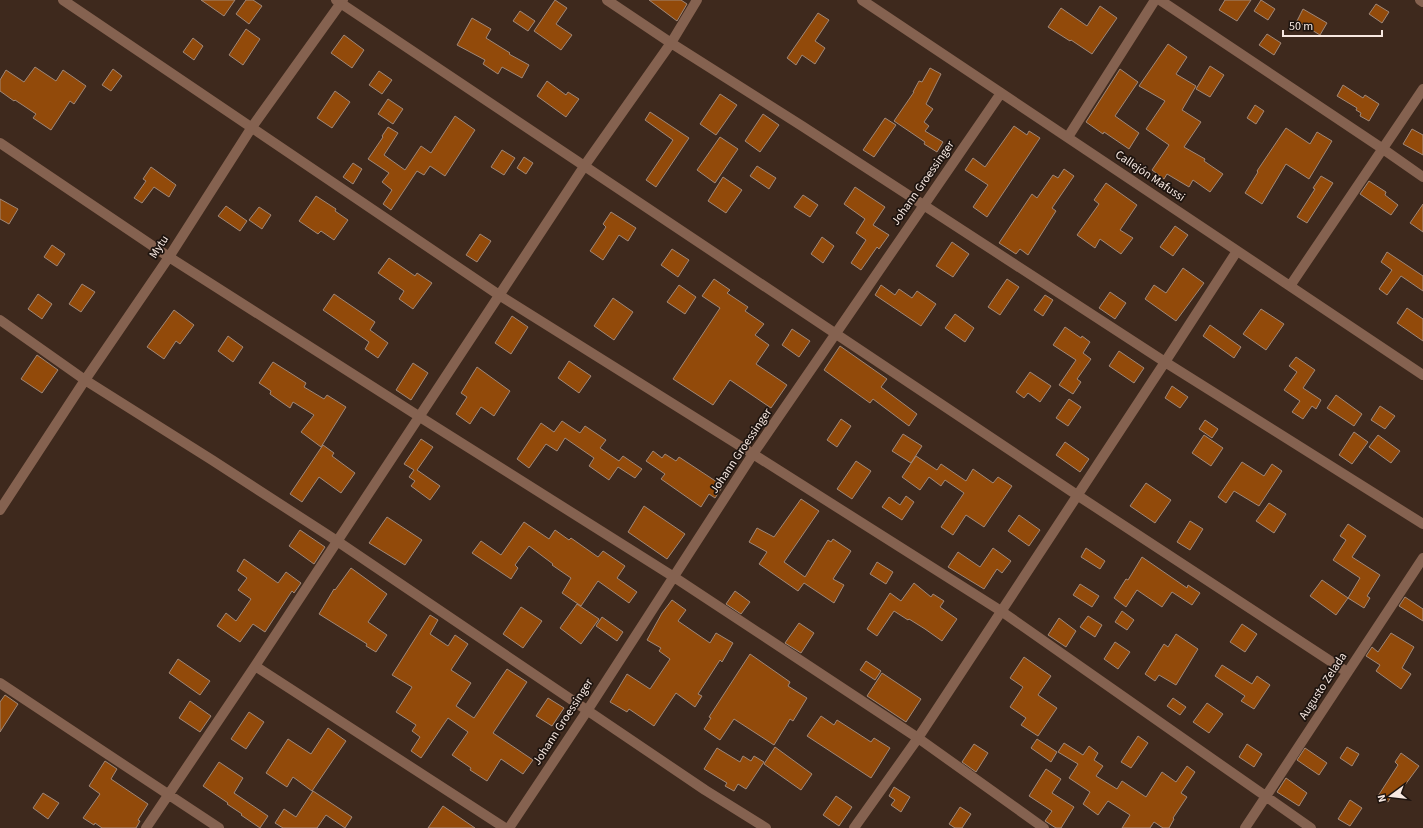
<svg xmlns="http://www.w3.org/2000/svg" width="1423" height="828" font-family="'Source Sans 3',sans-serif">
	<rect width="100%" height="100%" fill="#3e291d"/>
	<path fill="#924a0a" stroke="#a08777" d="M201 0H235L224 16Z
		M246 0H253L262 6 249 24 236 14Z
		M555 0 567 8 556 24 572 35 561 50 534 31Z
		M649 0H681L687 4 677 21Z
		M1225 0H1251L1237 21 1219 10Z
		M1261 0 1275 9 1268 20 1254 11Z
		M1376 4 1389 12 1382 23 1369 14Z
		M1100 6 1117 18 1092 54 1071 40 1070 41 1048 27 1061 8 1087 26Z
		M1303 9 1327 23 1320 35 1297 21Z
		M520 11 535 21 528 31 513 21Z
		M818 13 829 20 815 41 825 48 815 64 802 55 796 65 787 58Z
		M472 18 491 29 486 38 510 53 509 54 529 65 522 78 502 67 498 74 483 64 485 60 457 45Z
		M246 29 260 39 243 65 229 55Z
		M1267 34 1281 43 1274 55 1259 45Z
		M344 35 364 50 352 68 331 53Z
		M193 38 203 46 194 60 183 52Z
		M1168 44 1187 57 1176 74 1196 86 1182 110 1201 122 1184 147 1205 159 1204 161 1223 174 1210 192 1193 180 1189 187 1167 174 1164 179 1152 170 1169 145 1146 129 1165 101 1139 86Z
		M1210 66 1224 75 1210 97 1196 89Z
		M35 67 56 81 63 70 86 86 74 104 70 101 51 130 33 118 36 114 15 100 14 101 0 91V80L6 70 24 82Z
		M930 68 941 74 926 104 933 109 924 122 929 126 925 131 943 142 937 152 924 144 925 142 894 121 914 92H913L919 81 922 82Z
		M113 69 122 76 111 91 102 85Z
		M1120 69 1138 82 1115 116 1139 133 1129 149 1104 132 1103 134 1086 122Z
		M379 71 392 80 382 94 369 85Z
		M547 81 566 95 568 92 579 99 566 117 537 96Z
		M1343 85 1363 98 1365 95 1379 104 1369 121 1360 116 1361 113 1356 110 1357 108 1337 96Z
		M335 91 350 102 332 128 317 118Z
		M720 94 737 105 716 135 700 124Z
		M388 99 403 109 393 124 378 114Z
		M1255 105 1264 111 1256 124 1247 118Z
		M650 112 689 138 656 187 646 180 673 140 645 120Z
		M763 114 779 125 760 152 745 141Z
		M455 116 475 130 445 176 430 166 424 175 417 171 391 210 383 204 392 190 382 182 389 173 368 159 383 137 382 136 388 127 398 133 384 155 405 170 421 146 431 153Z
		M885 118 896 125 874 157 863 150Z
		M1014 126 1027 135 1029 131 1040 138 987 217 973 207 988 185 965 170 973 158 985 167Z
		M1286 128 1310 144 1317 132 1332 141 1309 179 1286 164 1262 204 1245 193 1258 172 1257 171Z
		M1412 129 1423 135V155L1403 144Z
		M720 137 738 149 715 183 697 170Z
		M502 150 515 158 504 175 491 167Z
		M524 157 533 163 526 174 517 168Z
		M353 163 362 169 353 184 343 177Z
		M757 166 776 178 769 189 750 176Z
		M151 167 176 185 169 197 154 187 142 203 134 198 146 181 143 179Z
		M1064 169 1074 176 1052 208 1056 211 1028 255 1020 249 1016 254 999 243 1032 194 1037 198 1053 175 1058 178Z
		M1321 176 1333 183 1307 223 1297 217 1315 189 1313 188Z
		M723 177 742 190 726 213 708 201Z
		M1369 181 1386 192 1385 195 1398 205 1391 215 1360 194Z
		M1106 183 1137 205 1120 230 1133 238 1121 254 1100 239 1095 248 1077 235 1099 204 1094 200Z
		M855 187 885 207 873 225 889 235 879 249 877 247 861 270 851 263 866 240 856 233 865 219 844 204Z
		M803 195 818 205 810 217 794 207Z
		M316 196 336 209 335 211 348 220 334 240 321 231 318 234 299 221Z
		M0 199 18 209 9 224 0 219Z
		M1423 204V232L1410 223Z
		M226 206 247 221 240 231 218 216Z
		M259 207 271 215 262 229 249 220Z
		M611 212 636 228 628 241 619 235 603 260 590 251 606 227 603 224Z
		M1175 226 1188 235 1173 256 1160 247Z
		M480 234 491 241 477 262 466 255Z
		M822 237 834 246 823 263 811 254Z
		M952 242 969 254 953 277 936 266Z
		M52 245 65 254 57 266 44 257Z
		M672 249 689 260 678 277 661 265Z
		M1387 252 1423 276V291L1401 276 1387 295 1379 289 1392 270 1381 262Z
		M389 258 415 276 417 273 432 283 413 309 399 299 404 291 378 273Z
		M1183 268 1204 283 1176 321 1145 299 1154 285 1166 293Z
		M714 279 730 290 727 293 748 307 745 311 764 324 755 335 769 345 756 364 787 385 771 408 730 380 713 405 673 379 720 308 702 296Z
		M1007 279 1019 287 1000 315 988 307Z
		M82 284 95 292 81 312 69 304Z
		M679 285 696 297 685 314 667 302Z
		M881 285 895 295 899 289 912 298 917 291 936 304 921 326 875 295Z
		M1110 292 1126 303 1115 319 1099 308Z
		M38 294 52 304 42 319 28 309Z
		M334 294 375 322 370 330 388 343 378 358 365 349 369 342 323 310Z
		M1045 295 1053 300 1043 316 1034 310Z
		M613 298 633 312 614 340 594 326Z
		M1407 308 1423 319V341L1397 323Z
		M1261 309 1284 324 1266 350 1243 334Z
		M174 310 194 325 180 344 176 341 164 359 147 347Z
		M955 314 974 328 965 342 945 328Z
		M512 316 528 327 511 354 495 343Z
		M1210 325 1241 347 1234 358 1203 336Z
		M1065 327 1081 338 1082 336 1090 342 1083 353 1091 359 1077 379 1081 382 1073 394 1059 385 1076 360 1053 345Z
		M792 329 810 341 799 357 782 345Z
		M228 336 243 347 233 362 218 351Z
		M840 346 887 379 881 387 917 414 909 426 873 399 870 403 824 370Z
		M1119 351 1144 368 1134 383 1109 366Z
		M37 355 58 370 42 393 21 379Z
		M1296 357 1315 370 1303 388 1321 400 1316 409 1312 406 1303 419 1292 412 1300 401 1284 390 1297 372 1289 366Z
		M569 361 591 376 579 393 558 378Z
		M273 362 306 383 304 387 324 399 327 395 346 407 321 447 301 432 314 415 293 402 290 408 270 394 271 391 259 383Z
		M413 363 428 373 411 400 396 390Z
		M477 367 510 391 494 416 481 407 470 424 456 414 467 397 461 393Z
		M1030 372 1051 386 1040 402 1028 393 1024 398 1016 392Z
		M1172 386 1188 397 1180 408 1165 398Z
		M1336 395 1362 414 1354 426 1327 408Z
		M1069 399 1081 407 1068 426 1056 418Z
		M1380 406 1395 416 1385 429 1371 420Z
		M841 419 851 426 837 447 827 440Z
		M1205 420 1218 429 1212 438 1199 429Z
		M562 421 580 433 585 426 606 440 600 448 619 461 623 456 642 469 635 478 618 467 609 480 589 466 594 458 565 438 557 451 546 444 529 468 517 459 541 423 554 432Z
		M1354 432 1368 442 1352 464 1339 455Z
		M903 434 922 446 911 463 892 451Z
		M1204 435 1223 448 1211 466 1192 453Z
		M1378 435 1400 451 1391 463 1369 447Z
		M421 439 433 447 417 470 440 486 430 500 411 486 415 481 409 477 414 470 404 464Z
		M1065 442 1089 459 1080 472 1056 455Z
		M323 445 334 453 332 456 355 473 341 493 319 477 302 502 290 494Z
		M653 451 662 458 665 454 676 461 679 457 723 486 715 498 709 494 701 507 661 479 665 474 646 461Z
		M916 456 937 470 941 464 966 481 973 469 993 483 998 477 1012 486 984 527 966 515 953 535 941 527 964 493 945 480 941 486 929 477 920 490 902 477Z
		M856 461 871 471 852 499 837 489Z
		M1242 462 1264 476 1272 464 1282 471 1259 506 1234 491 1226 503 1218 497Z
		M1146 483 1171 500 1155 523 1130 506Z
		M906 496 914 502 902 520 882 507 889 497 900 505Z
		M801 499 819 511 784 562 805 577 828 540 831 542 833 539 851 551 833 579 844 585 834 603 804 583 798 591 759 564 767 552 749 542 757 528 774 537Z
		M1269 503 1286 514 1274 533 1256 521Z
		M644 506 685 534 667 559 628 532Z
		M1019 515 1040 530 1029 546 1008 531Z
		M387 517 422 540 405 565 369 543Z
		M1190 521 1203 529 1190 550 1177 542Z
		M524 522 549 539 555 530 569 540 571 538 598 557 603 551 625 566 617 578 637 592 629 603 598 581 581 606 562 593 571 578 552 565 553 564 529 546 515 565 518 568 511 579 472 553 481 541 501 555Z
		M1348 524 1366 536 1352 557 1380 575 1367 596 1370 598 1364 608 1348 598 1360 578 1333 560 1346 540 1340 536Z
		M300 530 325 547 314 564 289 546Z
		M993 548 1011 561 1002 573 997 569 984 589 948 567 958 552 980 567Z
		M1086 548 1105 561 1100 569 1081 557Z
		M1142 557 1187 588 1188 585 1200 593 1192 605 1172 592 1162 607 1137 590 1126 607 1114 598 1126 579 1128 580Z
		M244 559 278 583 286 572 301 583 294 593 292 591 265 632 253 624 240 642 217 626 226 613 236 621 251 599 238 590 247 578 237 571Z
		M877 562 893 572 886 584 870 574Z
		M351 568 387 594 368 622 387 635 376 652 366 646 367 644 319 614 334 589 335 590Z
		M1322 580 1348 598 1336 615 1310 596Z
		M914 583 931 597 933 594 944 601 940 607 957 619 942 641 925 629 909 619 908 620 894 611 877 636 867 629 890 593 901 601Z
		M1080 584 1099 596 1092 607 1073 595Z
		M735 591 750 602 741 614 726 604Z
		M1405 597 1423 609V621L1399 606Z
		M672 600 686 610 678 621 710 643 716 633 733 643 722 662 720 660 698 694 702 696 695 707 676 693 654 726 629 709 627 712 610 702 627 674 650 689 670 659 659 651 661 648 647 640 662 613Z
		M577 604 599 619 581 644 560 628Z
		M521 607 542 621 523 648 503 634Z
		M1122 611 1134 620 1127 630 1115 622Z
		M430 615 438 620 430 634 448 646 455 635 468 644 451 670 471 683 456 706 474 718 507 669 527 682 493 733 533 760 523 774 501 759 487 781 470 770 471 768 452 755 468 732 448 718 421 758 411 751 420 737 412 731 416 725 396 712 412 687 392 675Z
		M1088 616 1102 625 1095 637 1080 627Z
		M602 617 623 632 617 641 596 626Z
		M1059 618 1076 631 1066 647 1048 635Z
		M799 623 814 633 801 653 785 643Z
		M1242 624 1257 634 1245 652 1230 642Z
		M1391 633 1414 647 1402 668 1411 674 1401 689 1376 671 1380 665 1366 656 1372 647 1378 652Z
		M1176 634 1198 649 1176 685 1159 675 1155 681 1145 674 1164 644 1168 647Z
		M1115 642 1130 652 1118 669 1104 659Z
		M750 654 790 682 788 686 807 698 793 721 790 719 774 745 734 719 720 740 704 729 711 718 709 717Z
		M1024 657 1051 676 1038 695 1057 708 1038 736 1021 725 1026 718 1010 707 1023 687 1010 678Z
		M178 659 210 681 200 695 169 673Z
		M866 661 881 671 875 680 860 670Z
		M1222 665 1252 684 1257 676 1270 685 1254 709 1241 701 1245 696 1215 676Z
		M882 673 921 699 906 722 867 696Z
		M5 695 18 704 0 732V702Z
		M548 698 564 708 552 726 536 716Z
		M1173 698 1186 707 1180 715 1167 706Z
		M190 701 211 716 200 732 179 718Z
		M1207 703 1223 714 1209 733 1193 722Z
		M249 712 264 722 246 749 231 739Z
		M821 716 834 725 837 720 871 742 874 738 890 748 871 778 807 736Z
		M328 728 346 741 312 791 293 777 287 787 266 773 288 739 311 754Z
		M1138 736 1148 743 1131 768 1121 762Z
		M1037 739 1057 752 1051 762 1031 748Z
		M1064 743 1083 755 1089 746 1098 753 1094 760 1103 766 1096 776 1117 789 1122 781 1146 797 1162 772 1176 782 1187 766 1195 772 1181 793 1187 797 1173 818 1174 819 1169 828H1163L1154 822 1150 828H1122L1130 815 1108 801 1098 815 1083 804 1090 792 1069 778 1078 764 1058 752Z
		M974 744 988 753 976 772 962 762Z
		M1247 744 1262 754 1254 767 1239 757Z
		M775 747 812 774 801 790 764 764Z
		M1347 747 1359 754 1352 766 1340 758Z
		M717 748 740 762 743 756 751 761 754 756 764 762 746 789 738 784 734 791 725 786 727 783 704 769Z
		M1305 748 1327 763 1319 775 1297 760Z
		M1401 753 1419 766 1399 793 1395 790 1388 802 1378 796 1398 765 1395 762Z
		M105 761 117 769 111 779 148 804 138 820 140 821 136 828H102L95 823 94 825 83 818 100 794 89 786Z
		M219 762 243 778 234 793 268 816 260 828 241 815 242 814 227 804 228 803 203 786Z
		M1046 769 1061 779 1052 793 1074 807 1061 828H1056L1045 821 1052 811 1029 796Z
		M1286 778 1307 793 1299 806 1277 792Z
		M894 787 910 797 901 812 891 805 895 800 889 796Z
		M313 791 352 817 345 828 326 815 317 828H283L275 823 284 809 296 817Z
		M43 793 59 803 48 819 33 808Z
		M836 796 852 807 839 826 823 815Z
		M1350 800 1362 808 1350 826 1338 819Z
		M443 806 475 828H428Z
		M960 807 971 814 962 828H955L949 824Z"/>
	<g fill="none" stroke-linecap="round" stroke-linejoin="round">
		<path stroke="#856250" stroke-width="10" d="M63 0 499 295 753 454 1001 611 1311 828
			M336 0 1077 495 1347 672
			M607 0 671 43 802 126 1165 362 1423 524
			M862 0 1423 375
			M1160 0 1383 149 1423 177
			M1420 0 1423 2
			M1068 137 1155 0
			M0 143 169 257 420 417 674 577 918 738 1044 828
			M1290 286 1423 89
			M0 320 85 380 212 460 337 541 705 790 766 828
			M0 510 85 380 169 257 252 127 343 0
			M255 666 505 828
			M0 683 219 828
			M146 828 255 666 585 165 671 43 697 0
			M509 828 587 711 753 454 1001 93
			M854 828 918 738 1165 362 1237 251
			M1245 828 1423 558"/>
	</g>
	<g text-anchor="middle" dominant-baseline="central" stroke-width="3.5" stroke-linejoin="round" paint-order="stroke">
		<g font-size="12" fill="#f7e8e1" stroke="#1e140f">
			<text transform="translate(1150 176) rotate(34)">Callejón Mafussi</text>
			<text transform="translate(923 183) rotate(-55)">Johann Groessinger</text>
			<text transform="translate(159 247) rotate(-57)">Mytu</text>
			<text transform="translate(741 451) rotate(-56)">Johann Groessinger</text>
			<text transform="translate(1323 686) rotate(-57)">Augusto Zelada</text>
			<text transform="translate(563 722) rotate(-57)">Johann Groessinger</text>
		</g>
	</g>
	<g transform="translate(1391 796) rotate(255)" stroke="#1e140f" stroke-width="3" paint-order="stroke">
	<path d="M0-3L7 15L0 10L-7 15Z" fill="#f7e8e1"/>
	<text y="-6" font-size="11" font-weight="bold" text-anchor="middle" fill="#f7e8e1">N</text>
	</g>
	<path d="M1283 30v6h99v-6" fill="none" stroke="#f7e8e1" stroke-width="2"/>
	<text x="1289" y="30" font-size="12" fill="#f7e8e1" stroke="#1e140f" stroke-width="3" paint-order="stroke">50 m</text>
</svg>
